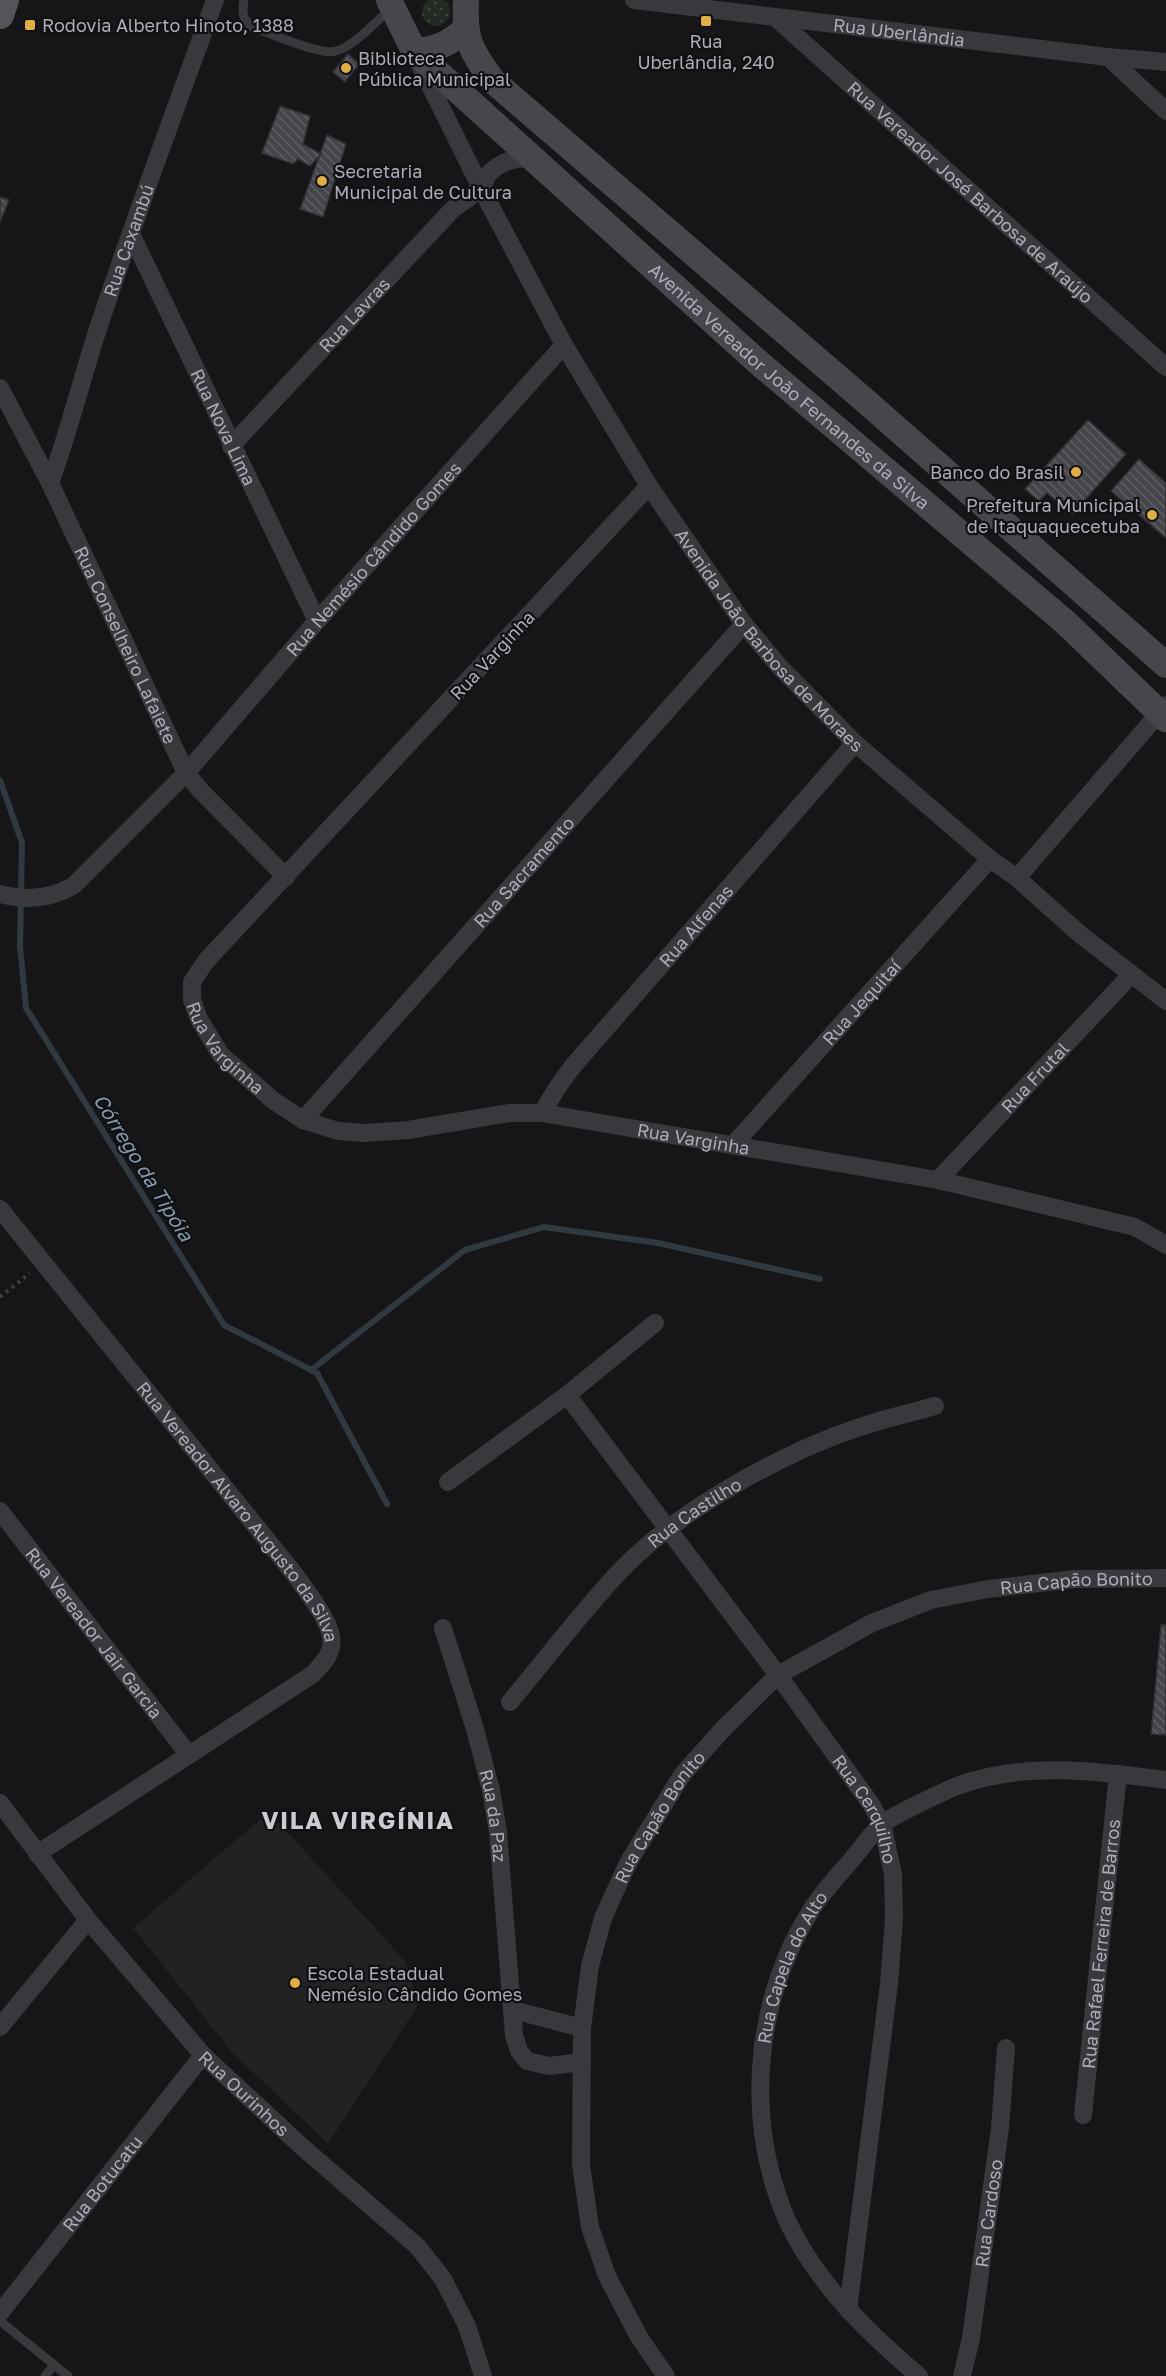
<svg xmlns="http://www.w3.org/2000/svg" width="1166" height="2376" font-family="'Golos Text',sans-serif">
	<defs>
		<pattern id="grass-dots" width="8" height="8" patternUnits="userSpaceOnUse" patternTransform="scale(1.5)"><rect width="8" height="8" fill="#232a24"/><path d="M2 2h.1M6 6h.1" fill="none" stroke="#404642" stroke-width="1.8" stroke-linecap="round"/></pattern>
		<pattern id="building-back-hatch" width="6" height="6" patternUnits="userSpaceOnUse" patternTransform="scale(1.5)"><rect width="6" height="6" fill="#45464b"/><path d="M-1 5l2 2M0 0l6 6M5-1l2 2" fill="none" stroke="#5d5e63"/></pattern>
	</defs>
	<rect width="100%" height="100%" fill="#161618"/>
	<path fill="#222225" d="M269 1812 406 1962 418 2005 328 2144 231 2051 133 1928Z"/>
	<path fill="url(#grass-dots)" d="M422 12a14 14 0 1 1 28 0a14 14 0 1 1-28 0Z"/>
	<g fill="none" stroke-linecap="round" stroke-linejoin="round">
		<path stroke="#313940" stroke-width="6" d="M0 780 22 843 20 946 26 1008 224 1325 317 1373 387 1504
			M311 1370 465 1250 544 1227 658 1243 820 1279"/>
	</g>
	<path fill="url(#building-back-hatch)" stroke="#313034" stroke-width="1.5" d="M348 54 359 64 345 82 333 72Z
		M280 106 310 116 303 144 321 154 310 166 298 159 293 164 262 153Z
		M327 135 346 144 323 217 300 209Z
		M0 197 9 200 0 222Z
		M1088 420 1126 454 1072 514 1047 493 1039 501 1025 489Z
		M1139 459 1166 483V538L1111 491Z
		M1161 1625H1166V1735L1151 1734Z"/>
	<g fill="none" stroke-linecap="round" stroke-linejoin="round">
		<path stroke="#3e3f43" stroke-width="4" stroke-dasharray="3 4.5" stroke-linecap="butt" d="M0 1297 30 1273"/>
		<path stroke="#38383d" stroke-width="9" d="M244 0C242 12 242 18 252 27 269 33 321 56 336 51 353 47 378 20 391 8
			M0 2321 68 2376
			M45 2376 54 2365"/>
		<g stroke="#38383d" stroke-width="18">
			<path id="s1" d="M634 0 1108 57 1166 62"/>
			<path id="s2" d="M776 18 1166 367"/>
			<path d="M1108 57 1166 111"/>
			<path id="s3" d="M418 61 481 188 564 345 649 486 744 624 778 665 855 743 990 859 1017 878 1081 935 1166 1001"/>
			<path id="s4" d="M131 234 317 621"/>
			<path id="s5" d="M0 388 50 483 186 773 200 790 286 877"/>
			<path id="s6" d="M231 446 451 211C460 203 472 197 480 188 484 185 485 179 487 176 499 161 516 157 534 159"/>
			<path id="s7" d="M50 483C68 435 80 385 96 335 133 222 175 111 215 0"/>
			<path id="s8" d="M649 486 206 961 192 982V1000L199 1019 221 1055 274 1101 303 1120 338 1131 365 1133 408 1130 510 1113H542L938 1180 1135 1227 1166 1245"/>
			<path d="M1017 878 1166 705"/>
			<path id="s9" d="M0 894C26 901 50 899 73 886L186 773 317 621 564 345"/>
			<path id="s10" d="M542 1113 557 1088 573 1066 855 743"/>
			<path id="s11" d="M303 1120 744 624"/>
			<path id="s12" d="M733 1145 990 859"/>
			<path id="s13" d="M938 1180 1131 975"/>
			<path id="s14" d="M0 1209 296 1576C307 1593 336 1626 331 1647 329 1658 320 1666 313 1674L37 1854"/>
			<path id="s15" d="M567 1395 778 1675 871 1804 882 1824 893 1874 894 1919 889 1984 848 2310"/>
			<path d="M448 1482 567 1395 655 1323"/>
			<path id="s16" d="M0 1511 189 1755"/>
			<path id="s17" d="M443 1628 475 1729 491 1790 498 1832 514 2035 519 2051 527 2061 549 2066 582 2062"/>
			<path id="s18" d="M510 1702C547 1658 582 1611 622 1569 678 1511 783 1452 860 1427 884 1419 910 1413 935 1406"/>
			<path id="s19" d="M0 1803 88 1920 203 2055 300 2145 418 2247 443 2279 467 2326 483 2376"/>
			<path d="M513 2010 582 2028"/>
			<path d="M0 2027 88 1920"/>
			<path id="s20" d="M1083 2115 1118 1774"/>
			<path id="s21" d="M0 2313 203 2055"/>
			<path id="s22" d="M666 2376 639 2337 607 2276 590 2227 581 2164 582 2028 590 1966 603 1918 628 1863 682 1775 723 1729 778 1675 872 1623 931 1600 988 1589 1075 1579 1166 1578"/>
			<path id="s23" d="M919 2376C863 2329 802 2269 778 2197 746 2104 758 1996 810 1912 820 1895 835 1879 848 1864 859 1852 869 1836 881 1825 891 1816 943 1792 957 1786 1023 1761 1098 1771 1166 1780"/>
			<path id="s24" d="M962 2376 971 2338 1000 2128 1006 2048"/>
		</g>
		<g stroke="#46474c" stroke-width="26">
			<path id="s25" d="M389 0 414 51 759 363 1065 622 1166 719"/>
			<path d="M466 0C464 39 470 50 493 81L862 398 1166 665"/>
			<path d="M414 51C435 50 450 44 465 29"/>
		</g>
		<path stroke="#54555b" stroke-width="28" d="M0 15 5 0"/>
	</g>
	<g fill="#e0ad47" stroke="#111113" stroke-width="2">
		<rect x="700" y="15" width="12" height="12" rx="3"/>
		<rect x="24" y="19" width="12" height="12" rx="3"/>
		<circle cx="346" cy="68" r="6"/>
		<circle cx="322" cy="181" r="6"/>
		<circle cx="1076" cy="472" r="6"/>
		<circle cx="1152" cy="515" r="6"/>
		<circle cx="295" cy="1983" r="6"/>
	</g>
	<g text-anchor="middle" dominant-baseline="central" stroke-width="4.5" stroke-linejoin="round" paint-order="stroke">
		<g font-size="18" fill="#aaadb7" stroke="#111113" text-anchor="start">
			<text x="42" y="25">Rodovia Alberto Hinoto, 1388</text>
			<text x="706" y="41" text-anchor="middle">Rua<tspan x="706" dy="21">Uberlândia, 240</tspan></text>
			<text x="358" y="58">Biblioteca<tspan x="358" dy="21">Pública Municipal</tspan></text>
			<text x="334" y="171">Secretaria<tspan x="334" dy="21">Municipal de Cultura</tspan></text>
			<text x="1064" y="472" text-anchor="end">Banco do Brasil</text>
			<text x="1140" y="505" text-anchor="end">Prefeitura Municipal<tspan x="1140" dy="21">de Itaquaquecetuba</tspan></text>
			<text x="307" y="1973">Escola Estadual<tspan x="307" dy="21">Nemésio Cândido Gomes</tspan></text>
		</g>
		<g font-size="18" fill="#aaadb7" stroke="#111113">
			<text stroke="none"><textPath href="#s1" startOffset="267">Rua Uberlândia</textPath></text>
			<text stroke="none"><textPath href="#s2" startOffset="261">Rua Vereador José Barbosa de Araújo</textPath></text>
			<text stroke="none"><textPath href="#s7" startOffset="255">Rua Caxambú</textPath></text>
			<text stroke="none"><textPath href="#s6" startOffset="180">Rua Lavras</textPath></text>
			<text stroke="none"><textPath href="#s25" startOffset="560">Avenida Vereador João Fernandes da Silva</textPath></text>
			<text stroke="none"><textPath href="#s4" startOffset="214">Rua Nova Lima</textPath></text>
			<text stroke="none"><textPath href="#s9" startOffset="520">Rua Nemésio Cândido Gomes</textPath></text>
			<text stroke="none"><textPath href="#s3" startOffset="680">Avenida João Barbosa de Moraes</textPath></text>
			<text stroke="none"><textPath href="#s5" startOffset="286">Rua Conselheiro Lafaiete</textPath></text>
			<text transform="translate(492 655) rotate(-47)">Rua Varginha</text>
			<text stroke="none"><textPath href="#s11" startOffset="332">Rua Sacramento</textPath></text>
			<text stroke="none"><textPath href="#s10" startOffset="243">Rua Alfenas</textPath></text>
			<text stroke="none"><textPath href="#s12" startOffset="192">Rua Jequitaí</textPath></text>
			<text stroke="none"><textPath href="#s8" startOffset="752">Rua Varginha</textPath></text>
			<text stroke="none"><textPath href="#s13" startOffset="141">Rua Frutal</textPath></text>
			<text stroke="none"><textPath href="#s8" startOffset="1256">Rua Varginha</textPath></text>
			<text stroke="none"><textPath href="#s14" startOffset="386">Rua Vereador Alvaro Augusto da Silva</textPath></text>
			<text stroke="none"><textPath href="#s18" startOffset="266">Rua Castilho</textPath></text>
			<text stroke="none"><textPath href="#s22" startOffset="1100">Rua Capão Bonito</textPath></text>
			<text stroke="none"><textPath href="#s16" startOffset="154">Rua Vereador Jair Garcia</textPath></text>
			<text stroke="none"><textPath href="#s15" startOffset="512">Rua Cerquilho</textPath></text>
			<text stroke="none"><textPath href="#s17" startOffset="195">Rua da Paz</textPath></text>
			<text stroke="none"><textPath href="#s22" startOffset="596">Rua Capão Bonito</textPath></text>
			<text stroke="none"><textPath href="#s20" startOffset="172">Rua Rafael Ferreira de Barros</textPath></text>
			<text stroke="none"><textPath href="#s23" startOffset="468">Rua Capela do Alto</textPath></text>
			<text stroke="none"><textPath href="#s19" startOffset="380">Rua Ourinhos</textPath></text>
			<text stroke="none"><textPath href="#s21" startOffset="165">Rua Botucatu</textPath></text>
			<text stroke="none"><textPath href="#s24" startOffset="165">Rua Cardoso</textPath></text>
		</g>
		<g font-size="20" font-style="italic" fill="#849aae" stroke="#111113">
			<text transform="translate(144 1167) rotate(58)">Córrego da Tipóia</text>
		</g>
		<g font-size="24" font-weight="bold" letter-spacing="1.5" fill="#caccd3" stroke="#111113">
			<text x="358" y="1819">VILA VIRGÍNIA</text>
		</g>
	</g>
</svg>
